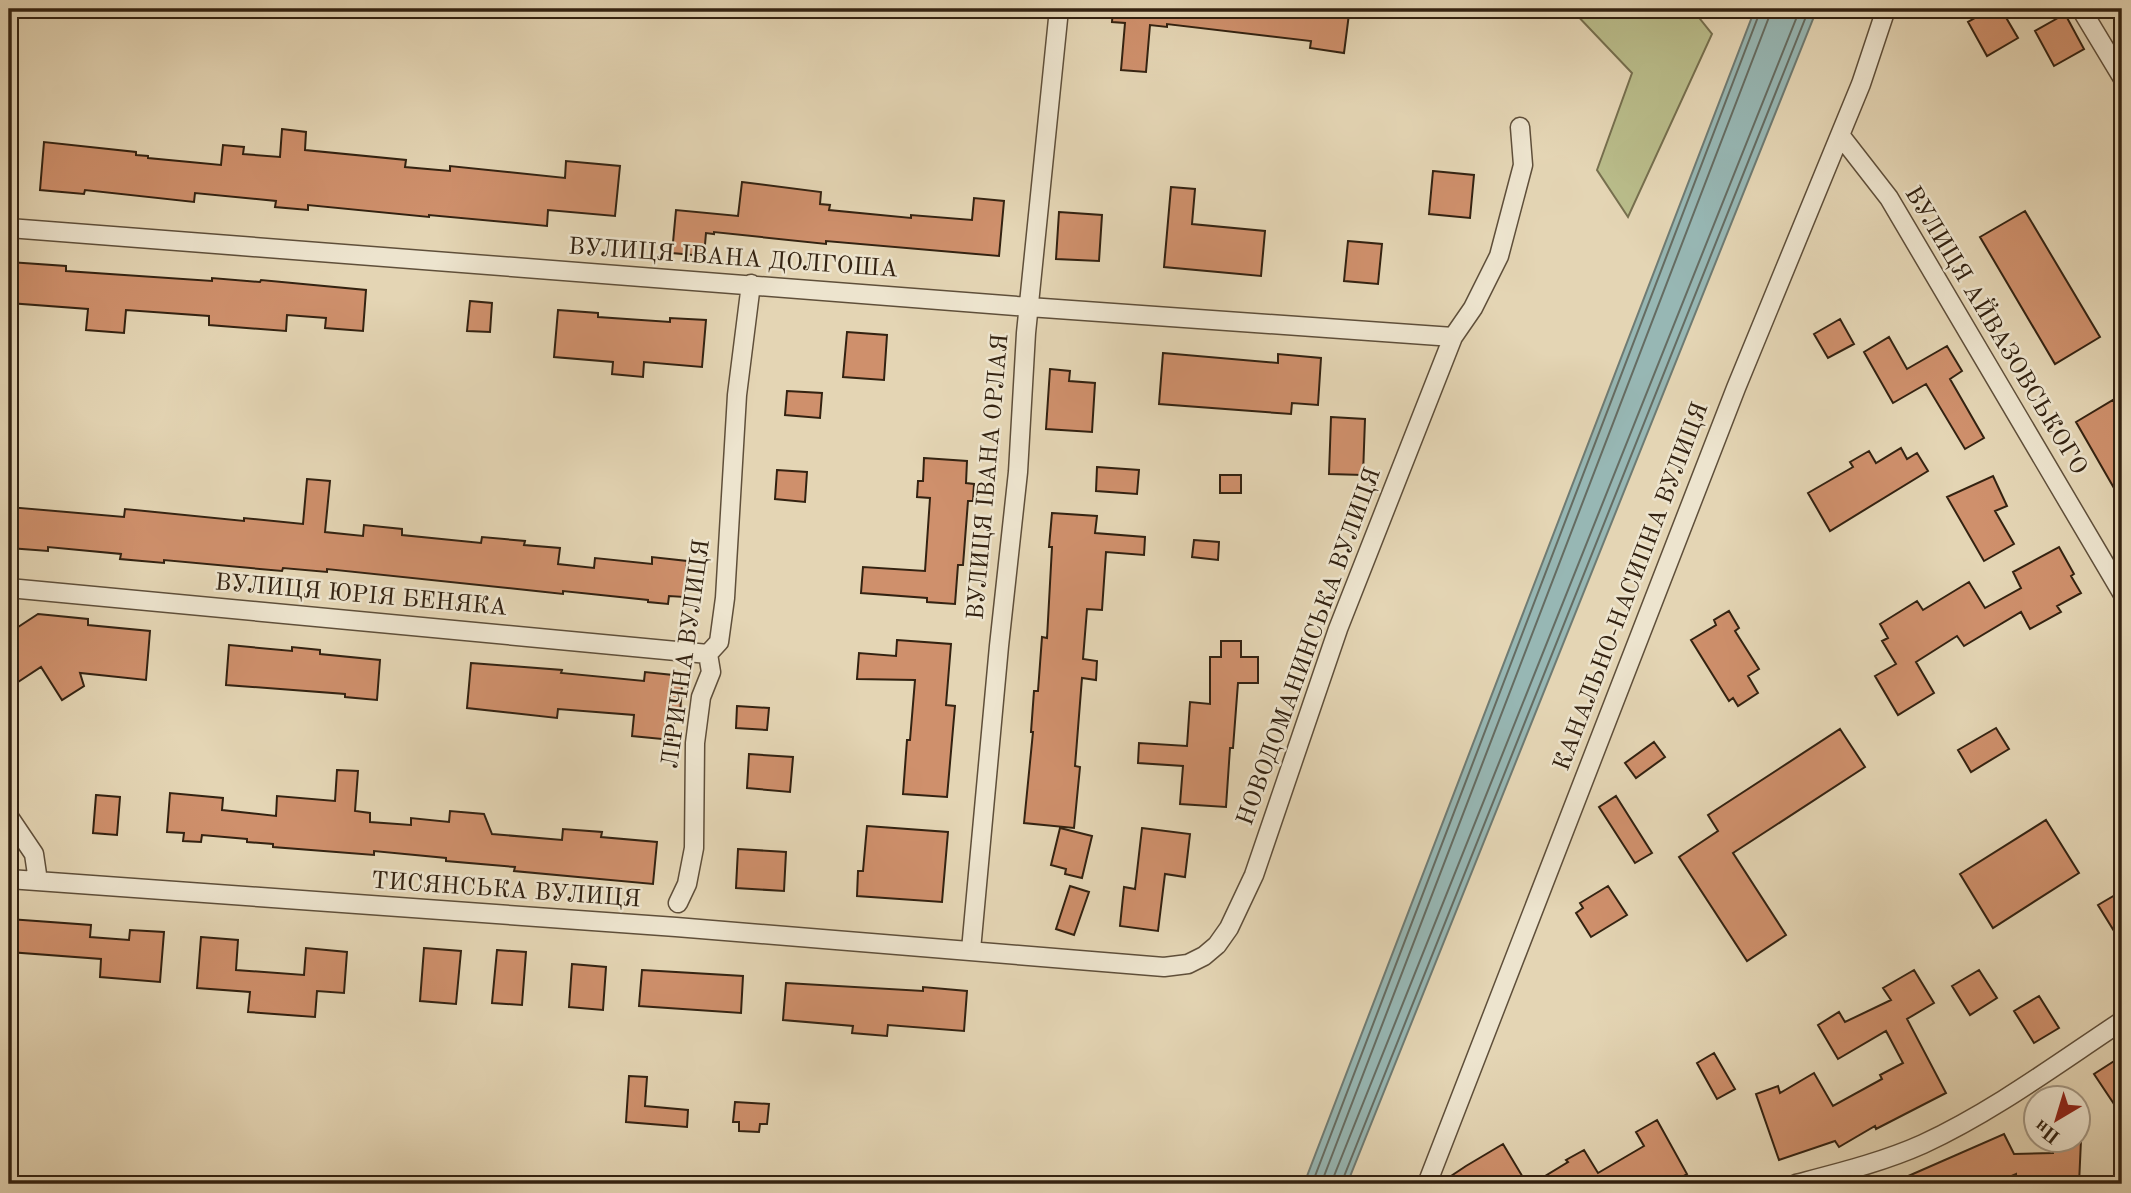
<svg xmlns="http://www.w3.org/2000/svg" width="2131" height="1193" font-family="'Old Standard TT',serif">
	<rect width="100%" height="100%" fill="#e4d5b4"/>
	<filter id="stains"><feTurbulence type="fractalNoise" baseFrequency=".00286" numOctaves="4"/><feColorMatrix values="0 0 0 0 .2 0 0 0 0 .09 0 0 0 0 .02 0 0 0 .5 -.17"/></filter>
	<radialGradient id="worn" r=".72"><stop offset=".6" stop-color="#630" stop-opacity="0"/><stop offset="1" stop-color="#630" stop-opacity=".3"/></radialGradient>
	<path fill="#b9bc8a" stroke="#766f4e" stroke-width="2" d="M1571 9H1692L1712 34 1628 217 1597 170 1632 73Z"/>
	<path fill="#97b7b4" stroke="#6f7b73" stroke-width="2" d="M1755 9H1817L1347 1184H1304Z"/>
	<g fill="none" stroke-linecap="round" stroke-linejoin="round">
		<path stroke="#656c62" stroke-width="2" d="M1312 1184 1761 9
			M1321 1184 1769 17 1770 9
			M1332 1184 1334 1176 1800 9
			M1341 1184 1809 9"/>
	</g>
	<path fill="#cf906c" stroke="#321" stroke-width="2" d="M1113 9H1302L1349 14 1344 53 1310 48 1311 41 1167 24V27L1150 25 1146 72 1121 70 1125 23 1112 22Z
		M1991 9H2001L2018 38 1987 56 1968 22Z
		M2065 14 2084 49 2054 66 2035 31Z
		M282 129 306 132 305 150 406 160 405 167 450 171V166L565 178 566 161 620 166 615 216 548 210 547 226 429 215V217L308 205V210L275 207 276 201 195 193 194 202 85 190 84 194 40 190 44 142 136 152V155L148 156V158L221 165 223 145 244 147 243 154 280 157Z
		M1433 171 1474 175 1470 218 1429 214Z
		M742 182 821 192 820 204 830 205 829 210 911 218V215L972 220 974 198 1004 201 999 256 826 241V244L714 232V234L706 233 704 256 672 253 676 210 738 216Z
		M1171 187 1195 189 1192 224 1265 231 1261 276 1164 267Z
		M2025 211 2100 337 2055 364 1980 237Z
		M1059 212 1102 215 1099 261 1056 259Z
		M1348 241 1382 244 1378 284 1344 281Z
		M9 262 66 266V271L212 281V278L260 282 261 280 366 290 363 331 325 328 326 318 287 315 286 331 209 325V316L126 310 124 333 86 330 88 309 9 303Z
		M470 301 492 303 490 332 467 331Z
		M558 310 598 313V317L670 322V318L706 320 702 367 644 362 643 377 612 374 613 362 554 357Z
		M1840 319 1854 344 1828 358 1814 334Z
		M847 332 887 335 884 380 843 377Z
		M1889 337 1907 369 1947 346 1962 371 1950 379 1984 438 1965 449 1926 384 1893 403 1864 352Z
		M1163 353 1278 363V354L1321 358 1318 405 1292 403 1291 414 1159 404Z
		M1050 369 1070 371 1069 381 1095 383 1092 432 1046 429Z
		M787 391 822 393 820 418 785 415Z
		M2113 400 2122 417V502L2076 422Z
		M1331 417 1365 419 1363 475 1329 474Z
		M1901 448 1907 459 1917 453 1928 471 1830 531 1808 493 1853 467 1850 462 1869 451 1876 463Z
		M924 458 967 461 966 483 974 484 973 501H968L963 565H958L955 604 927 602V598L861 593 863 567 925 571 930 498 917 497 918 481H923Z
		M1097 467 1139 470 1137 494 1096 491Z
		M777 470 807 472 805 502 775 499Z
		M1220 475H1241V493H1220Z
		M1993 476 2007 506 1995 511 2014 544 1984 561 1947 497Z
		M307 479 330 481 325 532 363 536 364 525 402 529V535L481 543 482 537 525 541 524 545 560 548 558 564 594 568 595 558 652 564V557L687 561 684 597 669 596 668 604 648 602V600L563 591V594L536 591 327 569V572L283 568 282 571 164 560V563L120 559 121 554 48 547V551L9 548V507L124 517 125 509 244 521V518L303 524Z
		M1052 513 1097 516 1095 533 1145 537 1144 555 1106 552 1102 610 1087 609 1083 659 1097 661 1096 680 1082 678 1075 766 1080 767 1074 828 1024 823 1033 732H1031L1034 691H1038L1042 637 1047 638 1052 547H1049Z
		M1194 540 1219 542 1218 560 1192 557Z
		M2059 547 2074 574 2071 576 2081 593 2057 606 2061 612 2030 629 2021 612 1964 646 1957 636 1916 662 1934 693 1898 715 1875 676 1896 664 1882 641 1888 638 1880 624 1917 601 1923 610 1969 582 1985 608 2021 588 2013 572Z
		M1729 611 1739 628 1735 631 1759 669 1748 676 1758 693 1738 706 1733 698 1729 701 1691 640 1716 625 1714 620Z
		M38 614 88 619V625L150 631 146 680 80 673 84 686 62 700 41 667 9 688V633Z
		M897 640 951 644 946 705 955 706 947 797 903 794 907 740H910L915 680 857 679 859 653 896 656Z
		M1221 641H1241V657H1258V683H1238L1233 748H1230L1226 807 1180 804 1183 766 1138 763 1139 743 1187 746 1190 702 1210 704V657H1221Z
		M229 645 292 651V647L320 650V654L380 660 377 700 345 697V694L226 685Z
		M471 663 562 670 561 673 644 681 645 672 673 675V685H682L680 714H675L672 740 632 736 634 715 558 709 557 718 467 708Z
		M737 706 769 708 767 730 736 728Z
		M1996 728 2009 749 1971 772 1958 750Z
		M1840 729 1865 767 1733 853 1786 935 1747 961 1679 857 1718 831 1708 815Z
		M1654 742 1665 757 1636 778 1625 763Z
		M749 754 793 757 790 792 747 788Z
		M337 770 358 771 355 811 370 813V822L411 825V818L449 822 450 811 484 814 492 834 562 840 563 829 602 832 601 837 657 842 653 884 514 871 515 867 446 861V858L374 851V855L273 847V844L247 842V839L202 835 201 842 183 841 184 833 167 832 170 793 223 798 222 810 276 816 277 796 335 801Z
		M96 795 120 797 117 835 93 833Z
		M1616 796 1652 853 1635 863 1599 807Z
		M2046 820 2079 873 1993 928 1960 874Z
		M867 826 948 832 942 902 857 896 858 871H863Z
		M1060 828 1092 836 1082 878 1065 874 1066 869 1051 865Z
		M1142 828 1190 834 1185 877 1165 874 1158 931 1120 926 1124 887 1135 889Z
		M738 849 786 852 784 891 736 888Z
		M1070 886 1089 892 1074 935 1056 929Z
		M1608 886 1627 915 1591 937 1576 913 1583 908 1580 903Z
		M2122 891V944L2098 905Z
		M9 919 91 925 90 937 129 940 130 930 164 932 160 982 100 977 101 959 9 952Z
		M201 937 238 940 236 970 304 975 306 948 347 952 344 993 317 991 315 1017 248 1012 250 992 197 988Z
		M424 948 461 951 456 1004 420 1001Z
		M497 950 526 952 522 1005 492 1003Z
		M572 964 606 967 603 1010 569 1007Z
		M642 970 743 976 741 1013 639 1006Z
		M1914 970 1934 1003 1907 1019 1946 1093 1876 1129 1875 1126 1839 1147 1835 1141 1779 1160 1756 1094 1778 1086 1780 1093 1814 1073 1833 1106 1882 1079 1880 1075 1903 1063 1886 1031 1838 1059 1818 1025 1839 1012 1845 1022 1891 1000 1883 988Z
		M1979 970 1997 998 1970 1015 1952 986Z
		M786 983 923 991V987L967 991 964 1031 888 1025 887 1036 852 1033 853 1026 783 1020Z
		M2039 996 2059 1028 2034 1043 2014 1011Z
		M1714 1053 1735 1089 1717 1099 1697 1063Z
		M2122 1056V1116L2094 1074Z
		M629 1076 647 1077 645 1106 688 1110 687 1127 626 1122Z
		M735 1102 769 1104 767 1124H760L759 1132 739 1131V1122H733Z
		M1657 1120 1687 1174 1669 1184H1532L1568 1162 1566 1160 1584 1150 1598 1173 1644 1146 1636 1132Z
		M2004 1134 2014 1154 2053 1153V1140H2081L2079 1184H2016V1174L1993 1184H1890Z
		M1503 1144 1527 1184H1439L1466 1166Z"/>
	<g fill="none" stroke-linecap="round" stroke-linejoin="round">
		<defs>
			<path id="minor" d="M2081 9 2122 77
				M1840 135 1889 198 2122 593
				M9 228 1029 307 1453 337
				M9 588 708 654
				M9 817 34 854 38 881
				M9 879 676 927 1164 967 1188 964 1204 956 1217 945 1229 928 1254 875 1338 629 1453 337 1473 308 1499 256 1523 165 1520 127
				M678 903 687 884 694 848 695 743 701 697 711 672 708 654 719 642 725 598 737 395 751 284
				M971 950 999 646 1018 472 1026 333 1059 9
				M1427 1184 1736 388 1861 84 1886 9
				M1796 1184C1838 1173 1883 1162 1923 1144 1994 1111 2057 1064 2122 1021"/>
		</defs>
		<use href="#minor" stroke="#5f4f3a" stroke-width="21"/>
		<use href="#minor" stroke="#ede4ce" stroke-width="18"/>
	</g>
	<g text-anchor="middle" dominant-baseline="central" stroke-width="5" stroke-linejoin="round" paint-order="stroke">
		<g font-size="24" fill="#321" stroke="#ede4ce">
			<text transform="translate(733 259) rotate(4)">ВУЛИЦЯ ІВАНА ДОЛГОША</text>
			<text transform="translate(1995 331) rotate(59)">ВУЛИЦЯ АЙВАЗОВСЬКОГО</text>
			<text transform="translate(989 477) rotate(-85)">ВУЛИЦЯ ІВАНА ОРЛАЯ</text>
			<text transform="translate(1632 587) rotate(-69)">КАНАЛЬНО-НАСИПНА ВУЛИЦЯ</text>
			<text transform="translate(361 596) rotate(5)">ВУЛИЦЯ ЮРІЯ БЕНЯКА</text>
			<text transform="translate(1310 647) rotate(-70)">НОВОДОМАНИНСЬКА ВУЛИЦЯ</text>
			<text transform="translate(687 654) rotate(-82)">ЛІРИЧНА ВУЛИЦЯ</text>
			<text transform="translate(506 891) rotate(4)">ТИСЯНСЬКА ВУЛИЦЯ</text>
		</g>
	</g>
	<rect width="2131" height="1193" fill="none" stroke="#e4d5b4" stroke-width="35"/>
	<rect x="10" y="10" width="2110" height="1172" fill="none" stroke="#321" stroke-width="3.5"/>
	<rect x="18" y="18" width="2096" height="1158" fill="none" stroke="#321" stroke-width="2"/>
	<g transform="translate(2057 1119) rotate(218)"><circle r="33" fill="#ede4ce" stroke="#a39682" stroke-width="2"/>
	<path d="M0-5L12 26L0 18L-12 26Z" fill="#8f2418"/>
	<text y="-10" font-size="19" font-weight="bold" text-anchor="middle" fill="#332211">Пн</text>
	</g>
	<rect width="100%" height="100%" filter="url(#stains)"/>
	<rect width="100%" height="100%" fill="url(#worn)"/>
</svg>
